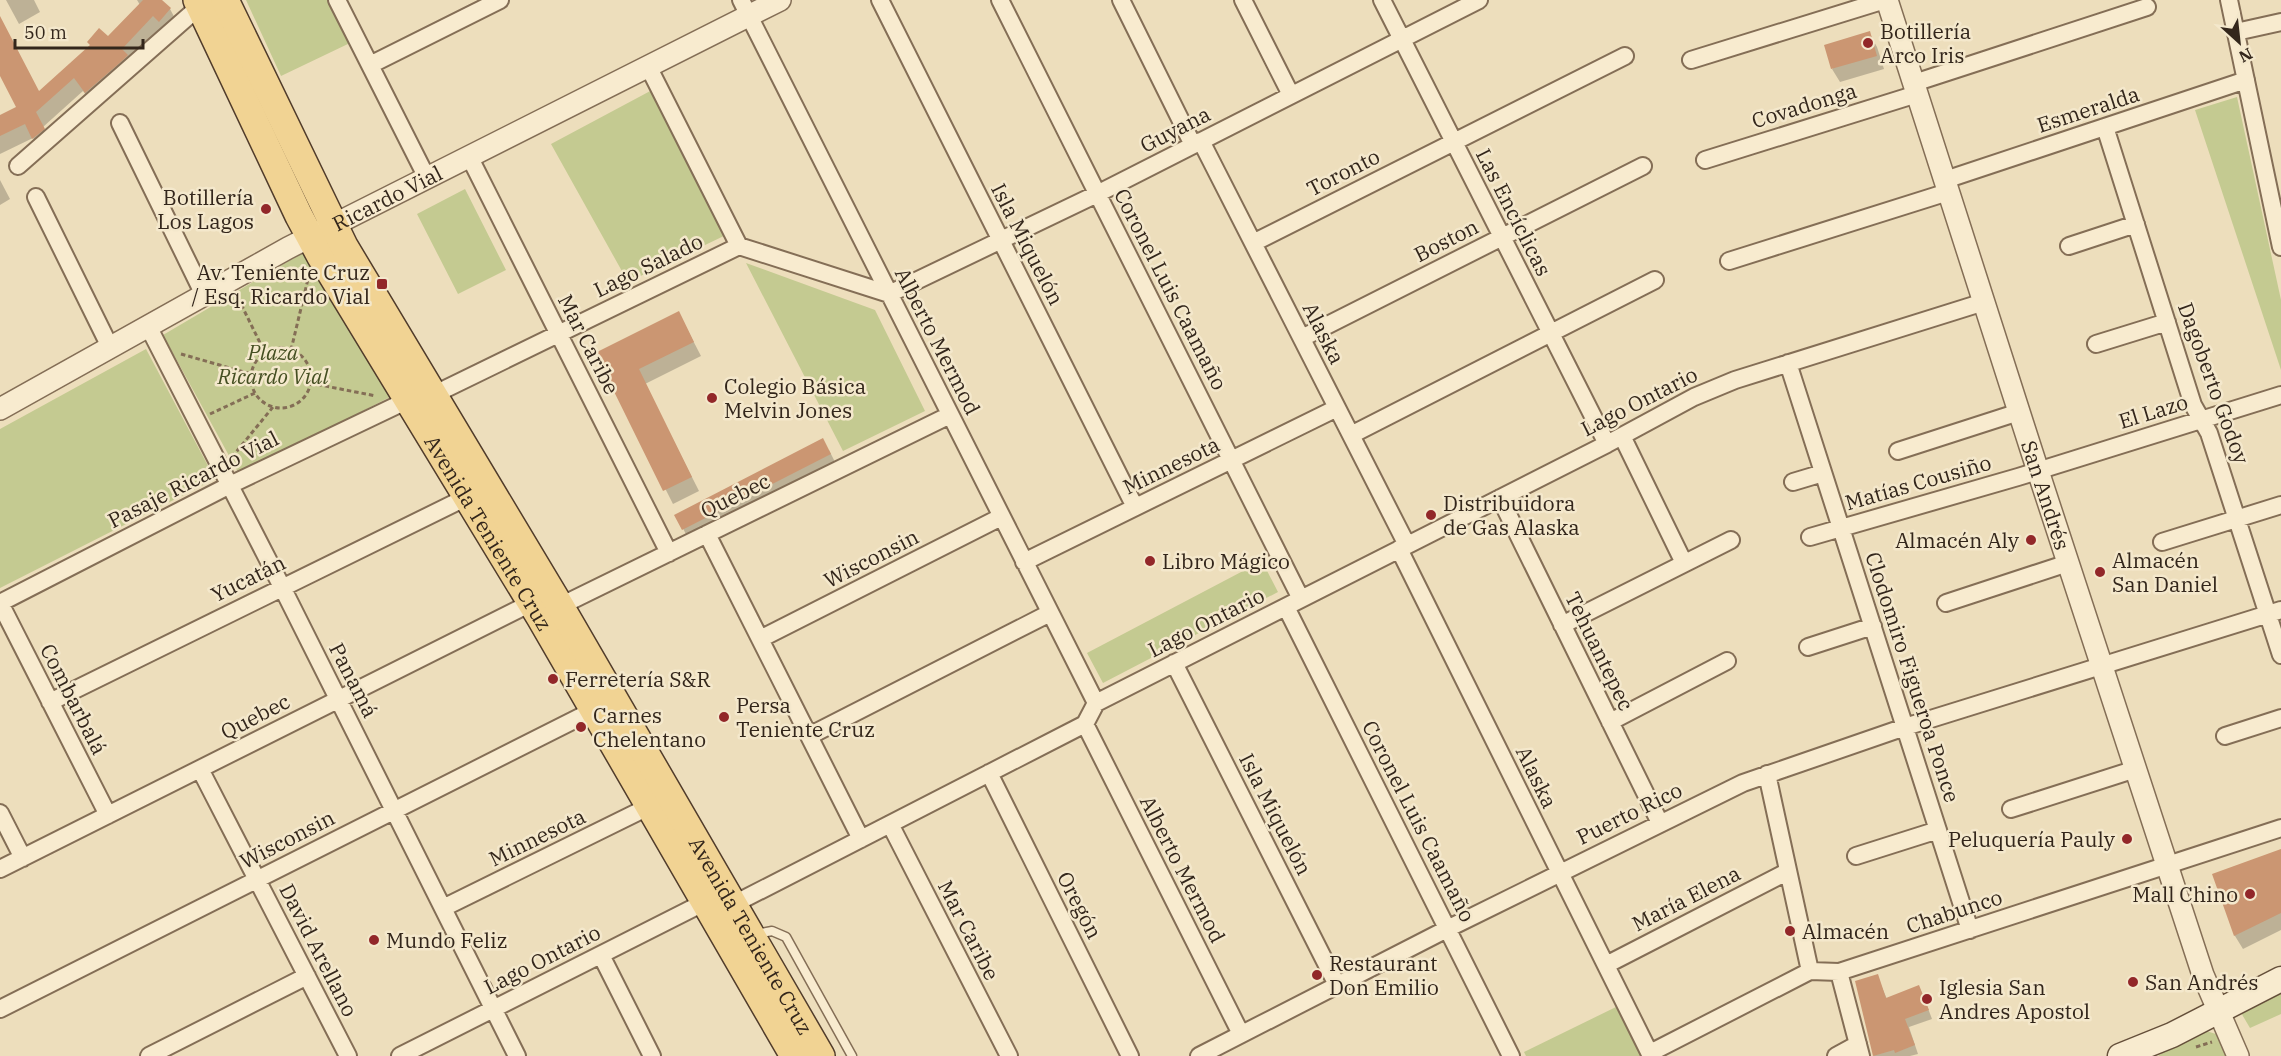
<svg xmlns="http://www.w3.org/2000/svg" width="2281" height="1056" font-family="'IBM Plex Serif',serif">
	<rect width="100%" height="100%" fill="#eddebc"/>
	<path fill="#c4ca91" d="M246 0H329L350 43 281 76Z
		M654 89 728 234 628 282 551 144Z
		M2237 97 2281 300V370L2195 110Z
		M465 189 506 270 458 294 417 214Z
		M306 251 394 395 239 474 163 335Z
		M746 263 875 310 925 411 843 451Z
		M146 349 215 479 0 588V429Z
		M1262 561 1278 592 1103 683 1087 653Z
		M2281 989V1014L2250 1028 2240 1011Z
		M1616 1007 1641 1056H1526L1524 1052Z
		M2203 1030 2216 1034 2226 1056H2158L2174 1045Z"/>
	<path fill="#0003" d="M6 0H34L40 12 19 24Z
		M137 0H159L170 9 178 24 94 106 83 91 43 127 52 144 42 152 33 138 0 154V117L18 108 0 72V29L39 92 108 39 140 5Z
		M1869 33 1877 47 1884 69 1840 82 1832 69Z
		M0 180 10 199 0 205Z
		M686 327 701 356 645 384 699 491 673 504 597 354Z
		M829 450 836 464 689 540 676 515Z
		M2281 851V930L2243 949 2235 936 2214 875Z
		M1877 976 1887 999 1919 987 1923 995 1932 1019 1909 1027 1918 1054 1910 1056H1874L1857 982Z"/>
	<path fill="#cb9672" d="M143 0H162L171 8 159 22 153 16 122 49 128 55 122 61 85 93 74 78 36 112 45 129 32 139 25 124 0 136V115L16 107 0 76V16L39 91 90 45 87 42 99 28 108 36Z
		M1870 31 1877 56 1831 69 1824 45Z
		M679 311 694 342 639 369 692 477 663 491 595 353Z
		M823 438 831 454 682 530 674 515Z
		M2281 849V913L2234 936 2212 874Z
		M1878 974 1886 998 1919 985 1929 1010 1905 1019 1915 1045 1895 1053 1894 1050 1873 1056 1855 981Z"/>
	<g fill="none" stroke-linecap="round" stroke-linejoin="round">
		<defs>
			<path id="service" d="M756 934 772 931 786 937 852 1056"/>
			<path id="minor" d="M337 0 427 178
				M741 0 1096 703
				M880 0 1135 507
				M1000 0 1301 599
				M1121 0 1193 145
				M1243 0 1291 95
				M1382 0 1607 444
				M2229 0 2281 247
				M2236 32 2281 22
				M1691 60 1885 0
				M370 65 500 0
				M648 66 739 246
				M1914 83 2147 7
				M120 123 204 295
				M2105 127 2193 405 2209 433 2281 655
				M1201 141 1407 545
				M469 156 669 553
				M1705 160 1917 94
				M18 166 200 6
				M1945 180 2246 80
				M36 197 110 347
				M1253 243 1625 56
				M2069 246 2136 224
				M1729 261 1948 192
				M148 326 282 587 517 1056
				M1302 338 1643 166
				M2096 344 2167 322
				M1788 363 1970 930
				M435 394 739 246 889 294 1097 194 1479 0
				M1351 435 1655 280
				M1622 436 1684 563
				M1898 451 2019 412
				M1793 482 1823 473
				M1500 498 1660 823
				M707 534 861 839
				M1810 537 2018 477 2281 395
				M2162 542 2281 505
				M1399 549 1651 1056
				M1024 562 1337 408
				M0 603 230 485 408 400
				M0 603 108 815
				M1946 603 2068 563
				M1286 607 1511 1056
				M552 610 950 415
				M1562 625 1731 540
				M760 639 1001 517
				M1808 647 1873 626
				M1174 663 1337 985
				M50 702 467 497
				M1610 722 1727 661
				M1085 724 1241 1034
				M809 736 1050 613
				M2225 736 2281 718
				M200 769 348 1056
				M989 773 1130 1056
				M1767 774 1810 971
				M2011 809 2136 769
				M0 813 23 858
				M890 824 1009 1056
				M1856 856 1938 830
				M0 869 531 603
				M734 904 1085 724 1096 703 1607 444 1694 397 1735 380 1984 302
				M443 908 650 806
				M601 955 652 1056
				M1606 965 1787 872
				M1839 972 1861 1056
				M0 1009 594 710
				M1650 1053 1810 971 1839 972 2281 828
				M149 1056 307 976
				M400 1056 705 902
				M1199 1056 1447 929 1743 783 1905 727 2281 610
				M1836 1056 1858 1044"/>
			<g id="tertiary">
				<path id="s1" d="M1887 0 2038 471 2203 975 2238 1056"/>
				<path id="s2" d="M0 409 288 248 780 0"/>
			</g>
			<path id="secondary" d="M2120 1056 2172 1035 2281 979"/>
			<g id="primary">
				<path id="s3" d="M197 0 299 216 321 257 540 617 794 1056"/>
				<path id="s4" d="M225 0 344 246 560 606 821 1056"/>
			</g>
		</defs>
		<use href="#service" stroke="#846e56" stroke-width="11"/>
		<use href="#minor" stroke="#846e56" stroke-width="20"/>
		<use href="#tertiary" stroke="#846e56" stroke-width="24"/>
		<use href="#secondary" stroke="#654f3a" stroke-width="27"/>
		<use href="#primary" stroke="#513c2b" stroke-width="30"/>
		<path stroke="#846e56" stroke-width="3" stroke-dasharray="4.5 3" stroke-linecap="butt" d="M238 298 265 353
			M251 378a30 30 0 1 1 60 0a30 30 0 1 1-60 0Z
			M291 350 308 279
			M181 354 251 374
			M310 383 376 396
			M210 414 255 393
			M232 457 273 407
			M2196 1047 2212 1042"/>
		<use href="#service" stroke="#f8ebcf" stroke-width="8"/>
		<use href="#minor" stroke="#f8ebcf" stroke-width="16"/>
		<use href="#tertiary" stroke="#f8ebcf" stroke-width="21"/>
		<use href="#secondary" stroke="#f8ebcf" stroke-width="24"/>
		<use href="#primary" stroke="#f1d393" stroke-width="27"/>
	</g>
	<g fill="#922729" stroke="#f4e8cc" stroke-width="2">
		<circle cx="1868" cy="43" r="6"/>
		<circle cx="266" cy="209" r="6"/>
		<rect x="376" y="278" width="12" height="12" rx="3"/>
		<circle cx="712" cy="398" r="6"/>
		<circle cx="1431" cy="515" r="6"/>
		<circle cx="2031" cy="540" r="6"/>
		<circle cx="1150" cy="561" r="6"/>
		<circle cx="2100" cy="572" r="6"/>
		<circle cx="553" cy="679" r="6"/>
		<circle cx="724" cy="717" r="6"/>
		<circle cx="581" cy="727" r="6"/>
		<circle cx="2127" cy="839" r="6"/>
		<circle cx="2250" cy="894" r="6"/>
		<circle cx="1790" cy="931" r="6"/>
		<circle cx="374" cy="940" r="6"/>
		<circle cx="1317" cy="975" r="6"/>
		<circle cx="2133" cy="982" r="6"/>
		<circle cx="1927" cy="999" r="6"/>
	</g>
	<g text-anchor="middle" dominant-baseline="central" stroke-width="5" stroke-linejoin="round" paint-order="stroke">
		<g font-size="21" fill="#33261b" stroke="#f4e8cc" text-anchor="start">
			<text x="1880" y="31">Botillería<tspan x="1880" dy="24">Arco Iris</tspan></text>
			<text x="254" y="197" text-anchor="end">Botillería<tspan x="254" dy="24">Los Lagos</tspan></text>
			<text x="370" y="272" text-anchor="end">Av. Teniente Cruz<tspan x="370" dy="24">/ Esq. Ricardo Vial</tspan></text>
			<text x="724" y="386">Colegio Básica<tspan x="724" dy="24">Melvin Jones</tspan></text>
			<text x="1443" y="503">Distribuidora<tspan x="1443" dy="24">de Gas Alaska</tspan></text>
			<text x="2019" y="540" text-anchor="end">Almacén Aly</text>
			<text x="2112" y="560">Almacén<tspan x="2112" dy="24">San Daniel</tspan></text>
			<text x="1162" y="561">Libro Mágico</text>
			<text x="565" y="679">Ferretería S&amp;R</text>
			<text x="736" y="705">Persa<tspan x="736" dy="24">Teniente Cruz</tspan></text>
			<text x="593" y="715">Carnes<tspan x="593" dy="24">Chelentano</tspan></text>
			<text x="2115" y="839" text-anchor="end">Peluquería Pauly</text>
			<text x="2238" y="894" text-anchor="end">Mall Chino</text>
			<text x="1802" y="931">Almacén</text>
			<text x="386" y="940">Mundo Feliz</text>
			<text x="1329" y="963">Restaurant<tspan x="1329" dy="24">Don Emilio</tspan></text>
			<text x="2145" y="982">San Andrés</text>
			<text x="1939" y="987">Iglesia San<tspan x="1939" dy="24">Andres Apostol</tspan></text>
		</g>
		<g font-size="21" fill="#33261b" stroke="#f4e8cc">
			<text transform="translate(1804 105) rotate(-17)">Covadonga</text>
			<text transform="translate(2088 109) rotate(-18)">Esmeralda</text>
			<text transform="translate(1175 129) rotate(-27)">Guyana</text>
			<text transform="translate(1343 172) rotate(-27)">Toronto</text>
			<text stroke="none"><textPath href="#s2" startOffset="441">Ricardo Vial</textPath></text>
			<text transform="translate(1514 212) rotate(63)">Las Encíclicas</text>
			<text transform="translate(1446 240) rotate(-27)">Boston</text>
			<text transform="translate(1028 244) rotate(63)">Isla Miquelón</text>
			<text transform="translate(648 265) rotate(-26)">Lago Salado</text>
			<text transform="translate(1171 289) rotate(63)">Coronel Luis Caamaño</text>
			<text transform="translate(1324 333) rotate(63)">Alaska</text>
			<text transform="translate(938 341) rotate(63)">Alberto Mermod</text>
			<text transform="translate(589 344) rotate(63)">Mar Caribe</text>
			<text transform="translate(2214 383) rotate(70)">Dagoberto Godoy</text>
			<text transform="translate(1639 401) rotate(-27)">Lago Ontario</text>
			<text transform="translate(2153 411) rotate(-17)">El Lazo</text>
			<text transform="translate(1171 465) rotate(-26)">Minnesota</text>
			<text transform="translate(193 479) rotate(-27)">Pasaje Ricardo Vial</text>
			<text transform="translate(1918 482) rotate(-16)">Matías Cousiño</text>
			<text transform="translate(735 495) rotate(-26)">Quebec</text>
			<text stroke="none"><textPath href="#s1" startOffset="520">San Andrés</textPath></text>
			<text stroke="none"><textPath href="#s3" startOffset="608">Avenida Teniente Cruz</textPath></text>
			<text transform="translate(871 558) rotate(-27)">Wisconsin</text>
			<text transform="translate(248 578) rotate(-26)">Yucatán</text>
			<text transform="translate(1206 622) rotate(-27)">Lago Ontario</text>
			<text transform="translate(1600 651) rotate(64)">Tehuantepec</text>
			<text transform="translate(1913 677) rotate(72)">Clodomiro Figueroa Ponce</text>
			<text transform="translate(354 680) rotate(63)">Panamá</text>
			<text transform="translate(74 699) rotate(63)">Combarbalá</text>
			<text transform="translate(255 716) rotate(-27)">Quebec</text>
			<text transform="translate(1537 777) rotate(64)">Alaska</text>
			<text transform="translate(1629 813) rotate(-26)">Puerto Rico</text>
			<text transform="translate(1276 814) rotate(63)">Isla Miquelón</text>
			<text transform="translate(1419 821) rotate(63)">Coronel Luis Caamaño</text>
			<text transform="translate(537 837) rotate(-26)">Minnesota</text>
			<text transform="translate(287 839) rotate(-27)">Wisconsin</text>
			<text transform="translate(1183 869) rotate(63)">Alberto Mermod</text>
			<text transform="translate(1686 898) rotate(-27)">María Elena</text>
			<text transform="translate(1080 905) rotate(63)">Oregón</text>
			<text transform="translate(1954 911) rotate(-18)">Chabunco</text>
			<text transform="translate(969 930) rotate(63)">Mar Caribe</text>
			<text stroke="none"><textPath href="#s4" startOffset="1074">Avenida Teniente Cruz</textPath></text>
			<text transform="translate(319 950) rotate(63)">David Arellano</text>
			<text transform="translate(542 959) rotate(-27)">Lago Ontario</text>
		</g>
		<g font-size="21" font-style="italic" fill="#454f22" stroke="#f4e8cc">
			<text x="273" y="352">Plaza<tspan x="273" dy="24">Ricardo Vial</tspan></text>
		</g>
	</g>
	<g transform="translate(2239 42) rotate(153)" stroke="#f4e8cc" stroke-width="4.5" paint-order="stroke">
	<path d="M0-4.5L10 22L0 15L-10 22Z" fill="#33261b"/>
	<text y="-9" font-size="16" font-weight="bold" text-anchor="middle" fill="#33261b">N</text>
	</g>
	<path d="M15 39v9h128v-9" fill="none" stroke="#33261b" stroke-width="3"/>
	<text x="24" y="39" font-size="18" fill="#33261b" stroke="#f4e8cc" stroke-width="4.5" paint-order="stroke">50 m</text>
</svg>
